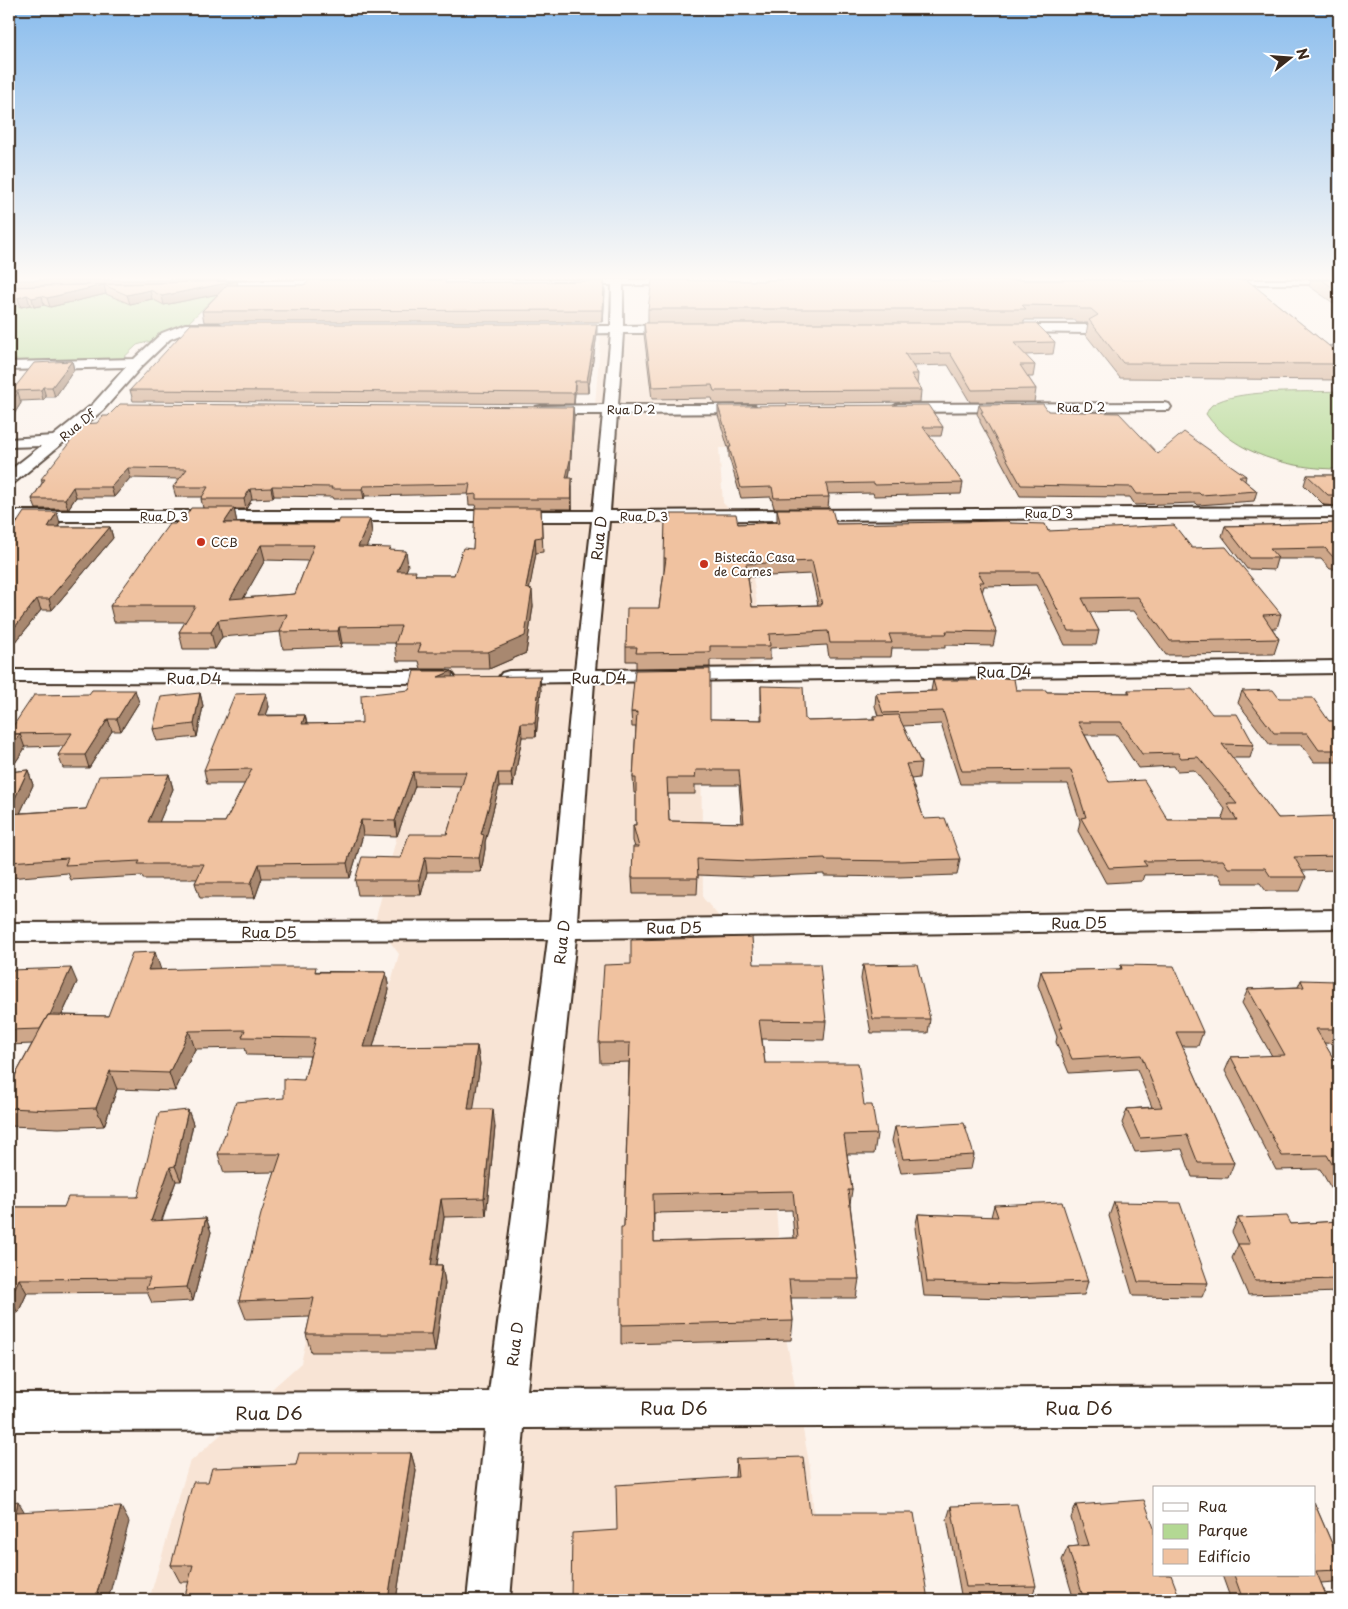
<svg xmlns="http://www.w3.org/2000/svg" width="1348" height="1609" font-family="'Playpen Sans',sans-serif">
	<rect width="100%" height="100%" fill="#fcf3ec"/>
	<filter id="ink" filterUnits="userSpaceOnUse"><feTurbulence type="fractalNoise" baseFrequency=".02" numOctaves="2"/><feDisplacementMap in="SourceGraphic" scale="10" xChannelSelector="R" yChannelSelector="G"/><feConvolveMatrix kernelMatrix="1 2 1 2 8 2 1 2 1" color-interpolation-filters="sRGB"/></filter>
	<g filter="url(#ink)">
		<path fill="#f8e4d5" d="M601 332 694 334 720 402 738 415 741 448H719L723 503 745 525 765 657 700 688 703 898 749 951 769 1125 787 1343 810 1468 821 1600H149L189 1463 301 1363 374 1045 399 954 375 922 433 694 451 669 549 415 595 405Z"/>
		<path fill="#b3d893" stroke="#778158" d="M221 291 185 326 168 330 151 341 137 345 118 363 9 367V296Z
			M1339 391V469C1292 469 1234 455 1206 414 1208 411 1209 407 1212 405 1237 388 1308 393 1339 391Z"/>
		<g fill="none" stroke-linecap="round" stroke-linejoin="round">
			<defs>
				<path id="minor" d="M340 280 345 283 339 286 205 288 199 285 205 282Z
					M411 280H688V284L684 285H623V326L677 325 683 329 677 333H623L618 405H750L755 406 757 409 755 412 750 413 617 414 610 511 1339 507V517L609 521 595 670 1339 661V673L594 682 577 920 1339 910V928L576 938 527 1390 1339 1387V1425L524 1428 510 1600H467L485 1430 9 1431V1393L489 1392 548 939 9 941V923L550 921 573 682 509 683 502 681 499 677 502 673 509 671 575 670 592 521H9V511H593L603 414H541L536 413 534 410 536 407 541 406 604 405 611 333 565 334 559 330 565 326H611L612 285H415L411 284Z
					M1213 280H1339V284H1218L1214 283Z
					M185 324H219L225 328 219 332H187L170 339 142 366 103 410 15 482 9 484V471L41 446 9 447V439L53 436 93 404 126 367 9 370V362L134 359 162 333Z
					M1010 325H1087L1093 329 1087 333 1006 332 1004 329 1006 326Z
					M1339 346V354L1329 353 1327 350 1329 347Z
					M1164 403 1169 404 1171 407 1169 410 898 412 891 408 898 404Z
					M9 670 445 671 452 673 455 677 452 681 445 683 9 682Z"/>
			</defs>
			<use href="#minor" stroke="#3b2a1e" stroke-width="4"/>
			<use href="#minor" fill="#fff" fill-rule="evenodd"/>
		</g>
		<path fill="#cea78a" stroke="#3b2a1e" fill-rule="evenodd" d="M9 280H253L9 287 237 281V285H303L604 281 605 292 603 322H204L202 311 218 294 164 305 152 299 130 304 106 294 50 307 44 305 34 307 30 305 21 307 16 305 9 306Z
			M765 280H1247L1339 354V380L1120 378 1086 335 1088 323H1077L1075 320H1024V323L1055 342 1053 354 1025 355 1035 365 1033 377H1028L1036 389 1034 402H970L948 365 913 366 918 374 917 384 921 390 920 402 714 404 712 398 652 399 644 334V323H648V309L765 281Z
			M1311 280H1339V307L1309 286Z
			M597 334 588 393H575L574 404 133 401 130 390Z
			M72 361 74 370 55 397H46L43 400 21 401V403L9 422V392H12V391Z
			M979 405 1048 411 1158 454 1246 476 1245 481 1257 491 1254 501 1198 505 1196 503 1135 505 1130 497 1020 496 980 422V419L977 414Z
			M718 406 943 427 941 436H929L963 483 961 494 874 496 873 493 828 494 829 497 828 508H774L771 497 741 498 729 457V451L718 415Z
			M573 407 574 416 570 470 569 478 572 487V509H541L543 552 536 553 529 589 533 606 526 653 489 669H421L419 661H397L395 643H342L341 647 283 649 280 632 222 637 215 649H183L179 632 185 622H114L110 606 175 524 203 508 201 499 202 497H176L173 487 180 479 130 478 114 497H76L68 509H36L32 499 42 483 41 479ZM468 494 469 505H476L477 508 473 549 454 575H417L406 571 408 566 391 550 366 547 372 534 370 519 338 523H237L234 509H246L252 499 273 498 274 496 332 497 333 499H364L365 496ZM265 560 308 561 295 594 243 598Z
			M1307 475H1339V506L1324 505 1304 485Z
			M777 509 836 524 1010 523 1048 531 1192 548 1281 614 1277 628H1272L1279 639 1274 654 1166 655 1134 611 1089 612 1099 631 1096 645H1065L1036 585 984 586 982 593 996 632 993 646 945 645V648H892L891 657H829L827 645 770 648V660H710V667L636 668V661H626V647L659 608 664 572V558L738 524 777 522ZM811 574 818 605 752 607 748 577Z
			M60 523 58 527H110L113 538 52 610H41L15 643H9V529H13Z
			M1339 523V569H1330L1321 559H1277L1274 570 1247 569 1222 536 1225 526Z
			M452 671V677L541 690 536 737H522L513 787H499L485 842V849L481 872H427L421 895H358L355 880 401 858 447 834 462 787 415 786 397 836 363 835 350 878H262L255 898H200L195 883 197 879H143L142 876 71 880 68 873 9 878V772L28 770 33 785 20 813 86 809 169 774 173 789 159 822H225L245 784H207L204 770 266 693 269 707 266 715H305L307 724 362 723 409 690Z
			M933 680 1016 690 1046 692 1128 693V690L1212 714 1254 745 1250 758H1232L1278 818 1339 822V870L1302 871 1306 877 1300 891H1266L1260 883H1223L1218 874 1144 875 1142 881 1106 883 1078 831 1080 821 1068 784H960L941 724 903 726 921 763 919 778 911 779 924 819 960 859 957 875 899 877 824 876V874L750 877 698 875 697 894H633L632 878 635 847 633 841V825H636V793H634L633 778 636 727H632L631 712 710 719 761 720V686L808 721 873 719V716H878L875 706 876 693 931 691ZM1085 735H1117L1138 768 1174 766 1177 771 1194 770 1225 809 1222 818 1224 820H1168L1109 782ZM695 785H739L742 823 669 821 668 794H695Z
			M1242 691 1279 698 1329 721H1339V762H1314L1302 745H1270L1238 703Z
			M200 693 203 706 197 737 157 741 153 729Z
			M139 702 121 731H112L89 768H63L58 755 64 746 24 747 25 748 9 772V732Z
			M754 964 826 1021 824 1040 762 1039 765 1063 864 1105 877 1134 874 1154H847L852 1190 850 1204 859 1279 856 1298H791L793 1321 791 1340 621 1344V1325L629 1062 600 1063 599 1043ZM792 1210 794 1238 654 1242V1213Z
			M863 965 930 1019 928 1033H871L861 979Z
			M1121 965 1203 1032 1198 1046H1182L1234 1163 1228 1178 1192 1177 1182 1149 1135 1152 1122 1123 1127 1109 1152 1107 1137 1069 1069 1073 1056 1042 1057 1037 1038 985 1041 971 1120 969Z
			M9 970 77 982 62 1015 108 1016 161 970 386 972 389 990 373 1047 477 1046 480 1064 473 1109 495 1127 486 1216 444 1217 437 1265H442L445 1283 435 1352H311L306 1334 310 1317 246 1319 239 1301 275 1172 224 1173 218 1154 284 1098 304 1080 310 1056 247 1055 245 1048 195 1049 175 1091 117 1089 104 1126 59 1128 9 1126V1087L32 1044 9 1045Z
			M1301 980 1339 986V1044L1324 1043 1339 1068V1202L1320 1169 1276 1170 1225 1071 1231 1057 1272 1056 1242 1003 1248 989 1298 987Z
			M188 1110 193 1124 181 1181H176L162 1221 206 1218 211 1232 193 1301 152 1303 147 1292 27 1293 18 1313H9V1207H64L138 1197Z
			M895 1127 974 1155 971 1169 901 1173 892 1141Z
			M1114 1202 1208 1283 1202 1297 1133 1296 1109 1216Z
			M994 1205 1088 1281 1084 1295 1010 1298 924 1296 915 1228 918 1214 991 1217Z
			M1238 1218 1291 1224 1339 1221V1292L1248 1295 1232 1258 1238 1245 1232 1232Z
			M411 1453 416 1471 396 1600H184L189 1582H180L171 1565 208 1482 296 1465Z
			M736 1459 810 1513 617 1530 735 1477Z
			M1314 1502 1339 1560V1575L1334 1582 1321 1583 1328 1600H1231L1222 1575H1314Z
			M1076 1505 1179 1596 1176 1600H1074L1062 1560 1068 1547 1079 1546 1071 1518Z
			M951 1506 1036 1586 1031 1598 962 1600 947 1519Z"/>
		<path fill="#a88870" stroke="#3b2a1e" d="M237 281 238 290 164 305 162 296Z
			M604 281 605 292 603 322V310Z
			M104 285 106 294 50 307 47 298Z
			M150 290 152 299 130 304 127 295Z
			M27 295 30 305 21 307 18 298Z
			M9 296H13L16 305 9 306Z
			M42 296 44 305 34 307 32 298Z
			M597 324V334L588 393 587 381Z
			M72 361 74 370 55 397 52 387Z
			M575 381V393L574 404V393Z
			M43 387 46 397 43 400 41 390Z
			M18 392 21 403 9 422V406Z
			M573 407 574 416 570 470 567 488 566 478Z
			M128 468 130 478 114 497 111 487Z
			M572 478V509L571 499Z
			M272 486 274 496 273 498 271 488Z
			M363 486 365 496 364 499 362 489Z
			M73 487 76 497 68 509 65 499Z
			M250 489 252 499 246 509 244 499Z
			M234 508 237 523H224Z
			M57 512 60 523 52 538 48 527Z
			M370 519 372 534 360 562 358 547Z
			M110 527 113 538 52 610 49 599Z
			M535 538 536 553 527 603 526 588Z
			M261 545 265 560 234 615 230 599Z
			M406 551 408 566 399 587 397 571Z
			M532 590 533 606 526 653 489 669 488 652Z
			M37 599 41 610 15 643 11 632Z
			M218 620 222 637 215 649 211 632Z
			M339 627 342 643 341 647 338 631Z
			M452 671 453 685 438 677Z
			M540 676 541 690 536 737 535 723Z
			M135 690 139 702 121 731 117 719Z
			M200 693 203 706 197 737 194 724Z
			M266 693 269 707 261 729 258 716Z
			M305 715 308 729 302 724Z
			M108 719 112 731 89 768 85 755Z
			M521 723 522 737 513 787 511 773Z
			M20 734 25 748 9 772V750Z
			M28 770 33 785 13 829 9 819V811Z
			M413 772 415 786 397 836 395 821Z
			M498 773 499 787 485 842V849L481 872 479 858 481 834Z
			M169 774 173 789 153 837 148 822Z
			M361 820 363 835 350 878 347 863Z
			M425 857 427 872 421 895 419 880Z
			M259 864 262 878 255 898 251 883Z
			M155 952 161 970H148Z
			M71 968 77 982 49 1043 43 1029Z
			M386 972 389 990 368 1065 364 1047Z
			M189 1031 195 1049 175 1091 169 1073Z
			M477 1046 480 1064 471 1127 468 1109Z
			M110 1071 117 1089 104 1126 96 1108Z
			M493 1109 495 1127 486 1216 484 1198Z
			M188 1110 193 1124 181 1181 175 1166Z
			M170 1167 176 1181 156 1235 151 1221Z
			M441 1199 444 1217 434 1283 431 1265Z
			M206 1218 211 1232 193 1301 187 1287Z
			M442 1265 445 1283 435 1352 432 1334Z
			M19 1279 27 1293 18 1313 10 1299Z
			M411 1453 416 1471 396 1600H388Z
			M18 1501 27 1516 16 1512Z
			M121 1507 129 1522 108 1600H95Z"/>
		<path fill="#f0c2a0" stroke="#3b2a1e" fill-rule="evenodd" d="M309 280H446L445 283 604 281 603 310 202 311 227 285H303L306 284Z
			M652 280 768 281 767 280H1247L1339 354V364L1123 363 1089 320 1098 315 1091 309H1080L1077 306 1022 305 1026 309H648Z
			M1322 280H1339V292Z
			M237 281 162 296 150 290 127 295 104 285 47 298 42 296 32 298 27 295 18 298 13 296H9V287Z
			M644 323H1036L1055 342 1014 343 1035 365H1020L1036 389 972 390 950 353 905 354 918 374H911L921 390 714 391 712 385 652 387Z
			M191 324H597L587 381H575L574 393 130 390Z
			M72 361 52 387H43L41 390 12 391 34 363Z
			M9 392H18L9 406Z
			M120 404 573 407 570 460 566 478H572L571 499H476V494L468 495 470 484 363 486 362 489H331L332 487 272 486 271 488 250 489 244 499H201L208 487H173L187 469 128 468 111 487H73L65 499H32L45 479H41L84 424 97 423 103 416H108Z
			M1043 404 1048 411 1119 413 1158 454 1184 432 1246 476H1239L1257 491 1201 495 1199 493 1137 494 1132 487 1021 485 981 412H983L979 405Z
			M928 405 943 427H923L963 483 875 485 874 483 826 484 829 497 774 498 772 487 741 488 729 447H731L718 406Z
			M1307 475H1339V495H1328Z
			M191 508H234L224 523H338L340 519H370L358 547 391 548 389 550 406 551 397 571H416L415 575H454L463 548 473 549 475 508H541L542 537 535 538 526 588 532 590 525 636 488 652H418L421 644H395L401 626 339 627 338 631 280 632 287 614 218 620 211 632H179L195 606H110L169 524H175L180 519H184ZM261 545H314L295 594 230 599Z
			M777 509H832L836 524 1008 521 1010 523 1045 524 1048 531 1174 525 1192 548 1226 547 1281 614 1263 615 1279 639 1170 641 1138 597 1082 598 1099 631H1068L1039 572H978L984 582H979L996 632 946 631 947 634H889L892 643H830L828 631 769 634 770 646H710V652L636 653 637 647H626L627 608H659L666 558H664L665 519H671V514H736L738 524 780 522ZM812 561 822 605 752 607 746 564Z
			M24 512H57L48 527H110L49 599H37L11 632H9V529H13Z
			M1339 523V558H1334L1325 548 1270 549 1278 558H1250L1225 526Z
			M710 669V719L762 720 761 686 803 687 805 719 808 721 875 719 873 716 898 715 921 763 906 764 924 819 945 818 960 859 901 861 826 860 825 858 751 861 697 859 698 878H632L633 847H639L633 825H636V778H633L637 712H631L635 670ZM696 770H739L744 823 669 821 667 778H695Z
			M414 671H452L438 677 540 676 535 723H521L511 773H498L481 834 484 835 479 858 425 857 419 880H355L362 857 401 858 409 834H447L466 772H413L395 821 361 820 347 863 259 864 251 883H195L204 864H138L140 861 65 865 68 858 9 862V814L86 809 99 776 169 774 148 822H225L252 769 204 770 235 694 266 693 258 716 305 715 302 724 362 723 361 695 409 690Z
			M995 677 1014 679 1016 690H1046V692L1130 693 1128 690 1192 689 1212 714H1237L1254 745 1222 744 1278 818 1335 816 1339 822V856L1294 857 1306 877H1271L1265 868H1228L1223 860 1143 861 1147 866 1109 868 1081 818 1086 817 1071 770 962 771 943 711 883 713 876 693 936 691 933 680H979ZM1078 722H1121L1142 754 1178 753 1181 758 1198 757 1237 804H1227L1237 820H1168L1144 780 1109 782Z
			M92 690H135L117 719H108L85 755H58L72 733 9 734V732L34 695 89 694Z
			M1273 690 1279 698H1313L1329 721H1339V750H1319L1307 733H1274L1242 691Z
			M200 693 194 724 153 729 161 697Z
			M9 734H20L9 750Z
			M28 770 9 811V772Z
			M752 937 754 964H820L826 1021 759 1020 765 1063H858L864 1105H872L877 1134 844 1135 852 1190H848L859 1279H789L793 1321 621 1325V1227H624L630 1043H599L604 965 631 964V940ZM793 1191 798 1238 654 1242 653 1194Z
			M155 952 148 970 256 967H316L315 972H386L364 1047 477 1046 468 1109H493L484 1198 441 1199 431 1265H442L432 1334H306L314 1298 239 1301 261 1214 281 1154H218L236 1102 284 1098V1079L304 1080 315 1038 242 1037 245 1030 189 1031 169 1073 110 1071 96 1108 51 1110 9 1108V1087L48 1015 108 1016 132 953Z
			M917 964 930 1019H873L863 965Z
			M1121 965 1174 966 1203 1032H1176L1234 1163H1198L1187 1135 1140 1138 1127 1109 1162 1107 1141 1055 1072 1059 1059 1028H1063L1041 971 1122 969Z
			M71 968 50 1015H48L40 1029 9 1030V970Z
			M1301 980 1336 981 1339 986V1029H1316L1339 1068V1176L1327 1155 1282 1156 1231 1057 1285 1055 1248 989 1304 987Z
			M188 1110 175 1166 170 1167 151 1221 206 1218 187 1287 146 1289 150 1278 19 1279 10 1299H9V1207H64L68 1197H138L159 1113Z
			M964 1123 974 1155 903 1159 895 1127Z
			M1062 1202 1088 1281 1014 1284 927 1282 918 1214 998 1217 994 1205Z
			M1114 1202 1180 1203 1208 1283 1138 1282Z
			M1287 1216 1291 1224 1339 1221V1279L1255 1281 1238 1244H1250L1238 1218Z
			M299 1453H411L388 1600H184L193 1565H171L193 1482H208L212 1468 296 1465Z
			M803 1457 810 1513H914L928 1600H571L572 1533 617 1530 616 1485 738 1477 736 1459Z
			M1144 1500 1154 1528V1575H1171L1179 1596 1151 1599 1152 1600H1084L1068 1547 1089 1545 1076 1505Z
			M18 1501 16 1512 121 1507 95 1600H9V1503Z
			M1314 1502 1339 1560V1570L1316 1571 1328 1600H1243L1234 1575H1314Z
			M1017 1504 1036 1586 966 1587 951 1506Z"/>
	</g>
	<linearGradient id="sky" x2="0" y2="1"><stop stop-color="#89bced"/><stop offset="0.55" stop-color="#fefaf6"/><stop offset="1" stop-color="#fefaf6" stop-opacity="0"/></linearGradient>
	<rect width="1348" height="505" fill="url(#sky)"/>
	<g fill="#c8321e" stroke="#fff" stroke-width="2">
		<circle cx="201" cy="542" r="5"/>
		<circle cx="704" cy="564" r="5"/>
	</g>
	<g text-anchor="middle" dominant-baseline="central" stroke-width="4" stroke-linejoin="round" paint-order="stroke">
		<g font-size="12" fill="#3b2a1e" stroke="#fff">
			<text x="1081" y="407">Rua D 2</text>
			<text transform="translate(631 409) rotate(-1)">Rua D 2</text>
			<text transform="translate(77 425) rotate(-40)">Rua Df</text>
			<text x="1049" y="513">Rua D 3</text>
			<text x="164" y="516">Rua D 3</text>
			<text x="644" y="516">Rua D 3</text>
		</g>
		<g font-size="12" fill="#3b2a1e" stroke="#fff" text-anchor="start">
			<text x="211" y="542">CCB</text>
			<text x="714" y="557">Bistecão Casa<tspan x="714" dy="14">de Carnes</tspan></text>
		</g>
		<g font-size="15" fill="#3b2a1e" stroke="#fff">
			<text transform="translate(598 538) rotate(-84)">Rua D</text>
			<text transform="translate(1004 671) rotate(-1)">Rua D4</text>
			<text x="194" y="677">Rua D4</text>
			<text transform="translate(599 677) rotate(-1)">Rua D4</text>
			<text transform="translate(1079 922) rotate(-1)">Rua D5</text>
			<text transform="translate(674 927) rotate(-1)">Rua D5</text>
			<text x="269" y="931">Rua D5</text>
			<text transform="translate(561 942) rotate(-84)">Rua D</text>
			<text transform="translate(514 1344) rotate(-83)">Rua D</text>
		</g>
		<g font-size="18" fill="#3b2a1e" stroke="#fff">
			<text x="674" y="1407">Rua D6</text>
			<text x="1079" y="1407">Rua D6</text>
			<text x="269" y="1412">Rua D6</text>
		</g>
	</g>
	<rect width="1348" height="1609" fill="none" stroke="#fff" stroke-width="30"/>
	<rect x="15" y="15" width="1318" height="1579" fill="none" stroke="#3b2a1e" stroke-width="2" filter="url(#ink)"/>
	<rect x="1153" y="1486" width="162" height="90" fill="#ffffff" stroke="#b1aaa5"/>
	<rect x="1163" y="1503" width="25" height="8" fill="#ffffff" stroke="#b1aaa5"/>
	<text x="1198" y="1512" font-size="15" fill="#3b2a1e">Rua</text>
	<rect x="1163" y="1524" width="25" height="15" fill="#b3d893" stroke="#b1aaa5"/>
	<text x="1198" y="1536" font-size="15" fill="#3b2a1e">Parque</text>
	<rect x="1163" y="1549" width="25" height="15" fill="#f0c2a0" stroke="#b1aaa5"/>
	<text x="1198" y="1562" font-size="15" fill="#3b2a1e">Edifício</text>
	<g transform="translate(1290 58) rotate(73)" stroke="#ffffff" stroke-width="4" paint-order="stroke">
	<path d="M0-4L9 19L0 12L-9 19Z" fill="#3b2a1e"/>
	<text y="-8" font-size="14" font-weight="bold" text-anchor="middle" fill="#3b2a1e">N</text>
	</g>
</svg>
